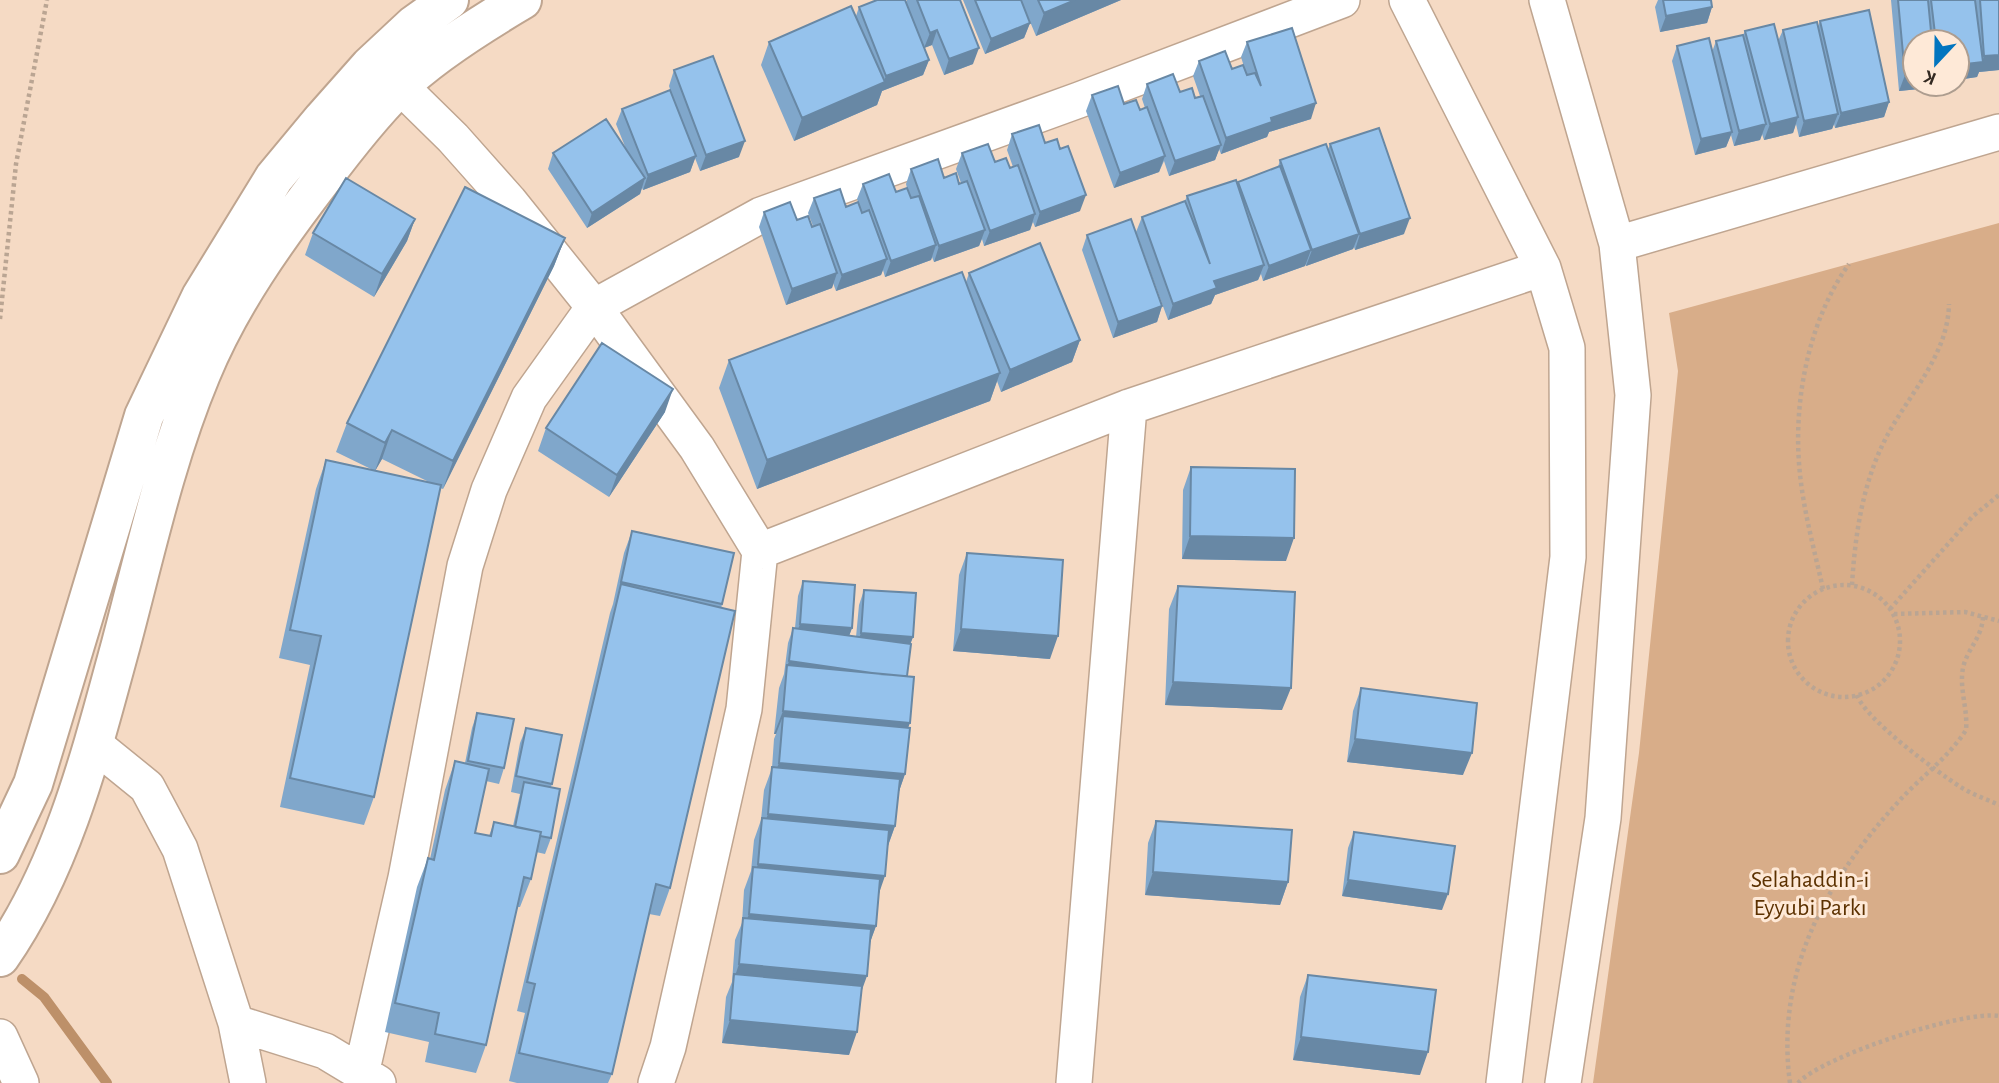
<svg xmlns="http://www.w3.org/2000/svg" width="1999" height="1083" font-family="'Alegreya Sans',sans-serif">
	<rect width="100%" height="100%" fill="#f5dac4"/>
	<path fill="#d8ad89" d="M1999 223V1083H1593L1639 753 1678 371 1669 313Z"/>
	<g fill="none" stroke-linecap="round" stroke-linejoin="round">
		<path stroke="#bd9069" stroke-width="10" d="M22 979 44 997 107 1083"/>
		<defs>
			<path id="minor" d="M1407 0 1543 268 1567 348 1568 557 1504 1083
				M1547 0 1617 244 1633 395 1603 818 1563 1083
				M400 86 453 138 509 201 594 307 697 448 760 551 744 709 668 1047 656 1083
				M1617 244 1999 132
				M760 551 1129 407 1543 268
				M94 744 147 787 180 849 236 1023 248 1083
				M236 1023 325 1051 378 1083
				M0 1037 21 1083
				M361 1074 406 878 465 566 489 490 529 398 594 307 761 215 1079 100 1342 0
				M1074 1083 1129 407"/>
			<path id="major" d="M0 854 33 784 144 416 201 297 274 178 323 119 370 66 414 25 449 0
				M0 957C64 865 92 750 121 644 145 554 165 460 201 374 230 303 276 239 322 179 346 147 370 116 398 88 430 56 483 23 522 0"/>
		</defs>
		<use href="#minor" stroke="#bfa590" stroke-width="38"/>
		<use href="#major" stroke="#bfa590" stroke-width="42"/>
		<path stroke="#baa593" stroke-width="4.5" stroke-dasharray="3.5 3.5" stroke-linecap="butt" d="M0 319 16 164 47 0
			M1852 585C1855 534 1863 480 1888 434 1911 392 1948 354 1949 304
			M1788 641a56 56 0 1 1 112 0a56 56 0 1 1-112 0Z
			M1823 589C1814 548 1802 506 1799 463 1794 396 1810 318 1849 264
			M1890 609 1972 517 1999 495
			M1894 614 1965 612 1999 621
			M1857 695C1865 719 1936 771 1959 786 1971 794 1986 799 1999 805
			M1790 1083C1775 972 1826 880 1900 800 1921 777 1949 757 1966 730 1968 709 1959 689 1963 668 1967 649 1982 638 1983 617
			M1798 1083C1823 1056 1963 1010 1999 1016"/>
		<use href="#minor" stroke="#fff" stroke-width="35"/>
		<use href="#major" stroke="#fff" stroke-width="38"/>
	</g>
	<path fill="#80a7cb" fill-rule="evenodd" d="M907 0H960L973 64 944 75 932 45 924 48 929 60 923 75 882 91 877 105 794 141 761 65 769 42 856 16 859 7 906 2Z
		M963 0H1121L1036 36 1026 12 1030 23 1024 38 985 54Z
		M1658 0H1663L1712 7 1707 23 1660 32 1655 7Z
		M1891 0H1999V70L1979 72 1977 77 1957 80V42H1915V84H1930L1929 88 1899 91Z
		M1820 21 1889 102 1884 117 1835 128 1834 124 1832 129 1799 137 1796 124 1793 133 1764 140 1762 134 1760 140 1734 146 1731 135 1726 147 1695 155 1672 61 1677 46 1712 52 1716 41 1743 36 1745 31 1778 41 1783 30 1818 27Z
		M1247 42 1311 119 1269 132 1267 137 1221 154 1219 149 1215 160 1169 176 1164 161 1159 172 1114 188 1086 111 1092 95 1124 104 1140 110 1145 108 1142 99 1147 84 1180 92 1195 98 1200 96 1193 76 1199 61 1246 73 1241 57Z
		M674 70 739 157 700 171 695 158 690 172 643 190 642 188 640 194 587 228 548 169 553 153 626 149 616 124 622 109 674 102 669 86Z
		M1012 134 1045 143 1080 211 1035 227 1033 222 1030 230 984 246 982 239 979 246 934 262 932 257 931 260 885 277 883 270 881 275 836 291 833 283 832 288 786 305 759 227 764 212 797 220 812 227 813 226 808 213 814 198 846 207 862 213 857 199 863 184 896 192 907 188 906 184 911 169 944 178 959 184 961 183 956 169 962 153 995 162 1010 168 1013 167 1007 150Z
		M1330 144 1404 234 1355 250 1354 247 1353 249 1306 266V264L1305 266 1263 281 1261 274 1258 280 1215 295 1211 304 1168 320 1136 232 1142 217 1185 201 1187 196 1237 184 1238 182 1278 167 1280 160 1328 150Z
		M415 219 407 241 374 297 305 255 313 233Z
		M1087 235 1162 306 1157 322 1113 338 1082 250Z
		M565 238 554 266 443 489 440 488 374 797 364 825 280 807 310 665 279 658 316 489 326 460 373 470 336 452 347 423ZM382 459 429 482 375 471Z
		M969 273 1080 340 1072 362 1001 392 997 381 990 401 757 489 719 388 729 360 966 282Z
		M665 412 609 497 538 451 546 428Z
		M1191 467 1286 561 1182 559 1183 490Z
		M632 531 722 604 670 888 660 916 649 914 612 1074 608 1083H517L509 1081 525 1013 517 1011 610 613 613 604 624 553Z
		M967 553 1050 659 953 651 959 575Z
		M803 581 852 628 849 636 856 637 859 605 864 590 913 637 910 644 907 676 908 728 905 774 898 794 895 826 888 846 879 894 876 926 870 942 849 1055 722 1043 726 997 732 982 735 940 742 923 744 890 751 871 754 840 761 820 764 790 772 768 774 739 776 734H774L779 688 784 674 788 643 793 628H795L798 596Z
		M1178 586 1282 710 1165 705 1169 609Z
		M1361 688 1463 775 1347 762 1353 711Z
		M477 713 504 768 499 784 486 781 475 833 489 836 494 822 513 826 520 794 511 792 520 743 526 728 552 784 551 787V838L545 854 536 852 531 879 520 907H517L486 1045 476 1073 425 1062 429 1042 385 1032 417 887 428 858 430 859 445 790 455 761 465 763 472 728Z
		M1156 821 1288 882 1280 905 1145 895 1148 843Z
		M1354 832 1442 910 1342 896 1348 848Z
		M1308 975 1420 1075 1293 1060 1300 997Z"/>
	<path fill="#6888a5" d="M1075 0H1121L1036 36 1044 13Z
		M1712 7 1707 23 1660 32 1666 16Z
		M1030 23 1024 38 985 54 991 39Z
		M937 30 932 45 924 48 930 33Z
		M979 48 973 64 944 75 949 59Z
		M1999 55V70L1979 72 1977 77 1957 80V65L1982 62 1984 56Z
		M929 60 923 75 882 91 877 105 794 141 802 118 883 83 886 76Z
		M1915 74V84H1930L1929 88 1899 91 1905 75Z
		M1889 102 1884 117 1835 128 1841 113Z
		M1316 103 1311 119 1269 132 1267 137 1221 154 1226 138 1271 118Z
		M1838 114 1832 129 1799 137 1804 121Z
		M1798 117 1793 133 1764 140 1770 124Z
		M1766 124 1760 140 1734 146 1739 131Z
		M1732 132 1726 147 1695 155 1701 139Z
		M745 141 739 157 700 171 706 155Z
		M1221 145 1215 160 1169 176 1175 161Z
		M696 156 690 172 643 190 648 175Z
		M1165 156 1159 172 1114 188 1120 173Z
		M645 178 640 194 587 228 592 213Z
		M1086 195 1080 211 1035 227 1040 212Z
		M1035 214 1030 230 984 246 990 231Z
		M1410 218 1404 234 1355 250 1360 234Z
		M415 219 407 241 374 297 382 274Z
		M985 230 979 246 934 262 939 246Z
		M1359 234 1353 249 1306 266 1312 250Z
		M565 238 554 266 443 489 453 461Z
		M936 245 931 260 885 277 891 261Z
		M1311 250 1305 266 1263 281 1269 266Z
		M887 259 881 275 836 291 842 275Z
		M1264 265 1258 280 1215 295 1211 304 1168 320 1173 304 1214 281Z
		M837 273 832 288 786 305 792 289Z
		M1162 306 1157 322 1113 338 1118 322Z
		M1080 340 1072 362 1001 392 1010 370Z
		M1000 373 990 401 757 489 767 460Z
		M673 389 665 412 609 497 617 475Z
		M392 430 382 459 375 471 385 443Z
		M1190 536 1294 538 1286 561 1182 559Z
		M800 624 852 628 846 644 794 640Z
		M961 629 1058 636 1050 659 953 651Z
		M861 633 913 637 907 653 855 649Z
		M789 661 906 678 787 667Z
		M1173 682 1291 688 1282 710 1165 705Z
		M783 711 910 723 901 746 783 716 776 734H774Z
		M1355 739 1472 753 1463 775 1347 762Z
		M779 763 905 774 897 797 770 785Z
		M768 814 895 826 887 848 760 836Z
		M758 864 885 876 877 899 751 884Z
		M1153 872 1288 882 1280 905 1145 895Z
		M1348 880 1448 894 1442 910 1342 896Z
		M749 914 876 926 868 948 742 931Z
		M739 964 867 976 859 998 734 979Z
		M730 1020 857 1032 849 1055 722 1043Z
		M1301 1037 1428 1052 1420 1075 1293 1060Z"/>
	<path fill="#95c2ec" stroke="#6888a5" stroke-width="2" d="M877 0H905L929 60 886 76 859 7Z
		M917 0H960L979 48 949 59 937 30 930 33Z
		M975 0H1021L1030 23 991 39Z
		M1038 0H1075L1044 13Z
		M1663 0H1711L1712 7 1666 16Z
		M1898 0H1928L1932 42H1915V74L1905 75Z
		M1931 0H1975L1983 62 1957 65V42H1936Z
		M1980 0H1999V55L1984 56Z
		M851 6 885 82 802 118 769 42Z
		M1869 10 1889 102 1841 113 1820 21Z
		M1817 22 1838 114 1804 121 1783 30Z
		M1774 24 1798 117 1770 124 1745 31Z
		M1292 28 1316 103 1271 118 1272 122 1226 138 1199 61 1225 51 1232 69 1243 65 1247 75 1255 73 1261 86 1247 42Z
		M1743 35 1766 124 1739 131 1716 41Z
		M1709 38 1732 132 1701 139 1677 46Z
		M713 56 745 141 706 155 674 70Z
		M1173 74 1180 92 1192 88 1195 98 1203 96 1221 145 1175 161 1147 84Z
		M1118 86 1124 104 1136 100 1140 110 1147 107 1165 156 1120 173 1092 95Z
		M670 90 696 156 648 175 622 109Z
		M606 119 645 178 592 213 553 153Z
		M1039 125 1045 143 1057 139 1060 149 1068 146 1086 195 1040 212 1012 134Z
		M1379 128 1410 218 1360 234 1330 144Z
		M988 144 995 162 1006 158 1010 168 1018 165 1035 214 990 231 962 153Z
		M1326 144 1359 234 1312 250 1280 160Z
		M938 159 944 178 956 173 959 184 967 181 985 230 939 246 911 169Z
		M1280 166 1311 250 1269 266 1238 182Z
		M889 174 896 192 907 188 911 198 919 196 936 245 891 261 863 184Z
		M346 178 415 219 382 274 313 233Z
		M1236 180 1264 265 1214 281 1217 288 1173 304 1142 217 1185 201 1210 264 1187 196Z
		M465 187 565 238 453 461 392 430 385 443 347 423Z
		M840 189 846 207 858 202 862 213 869 210 887 259 842 275 814 198Z
		M790 202 797 220 808 216 812 227 820 224 837 273 792 289 764 212Z
		M1131 219 1162 306 1118 322 1087 235Z
		M1040 243 1080 340 1010 370 969 273Z
		M962 272 1000 373 767 460 729 360Z
		M602 343 673 389 617 475 546 428Z
		M326 460 441 485 374 797 290 778 321 636 290 630Z
		M1191 467 1295 469 1294 538 1190 536Z
		M632 531 734 553 722 604 621 582Z
		M967 553 1063 560 1058 636 961 629Z
		M803 581 855 585 852 628 800 624Z
		M621 584 735 611 670 888 656 884 612 1074 519 1053 535 984 527 982Z
		M1178 586 1295 592 1291 688 1173 682Z
		M864 590 916 593 913 637 861 633Z
		M793 628 911 644 907 676 879 674 789 661Z
		M787 665 914 677 910 723 783 711Z
		M1361 688 1477 703 1472 753 1355 739Z
		M477 713 514 719 504 768 468 761Z
		M783 716 910 728 905 774 779 763Z
		M526 728 562 735 552 784 516 776Z
		M455 761 489 769 475 833 491 836 494 822 541 832 531 879 524 877 486 1045 435 1034 439 1013 395 1003 428 858 434 860Z
		M772 767 900 779 895 826 768 814Z
		M524 782 560 789 551 838 540 836 541 832 515 827Z
		M762 818 889 830 885 876 758 864Z
		M1156 821 1292 830 1288 882 1153 872Z
		M1354 832 1455 846 1448 894 1348 880Z
		M753 867 880 879 876 926 749 914Z
		M743 918 871 929 867 976 739 964Z
		M734 974 862 986 857 1032 730 1020Z
		M1308 975 1436 990 1428 1052 1301 1037Z"/>
	<g text-anchor="middle" dominant-baseline="central" stroke-width="6" stroke-linejoin="round" paint-order="stroke">
		<g font-size="24" fill="#5c3100" stroke="#fee9d7">
			<text x="1810" y="880">Selahaddin-i<tspan x="1810" dy="28">Eyyubi Parkı</tspan></text>
		</g>
	</g>
	<g transform="translate(1936 63) rotate(202)"><circle r="33" fill="#fee9d7" stroke="#ad9d8f" stroke-width="2"/>
	<path d="M0-5L12 26L0 18L-12 26Z" fill="#0275bf"/>
	<text y="-10" font-size="19" font-weight="bold" text-anchor="middle" fill="#342a22">K</text>
	</g>
</svg>
